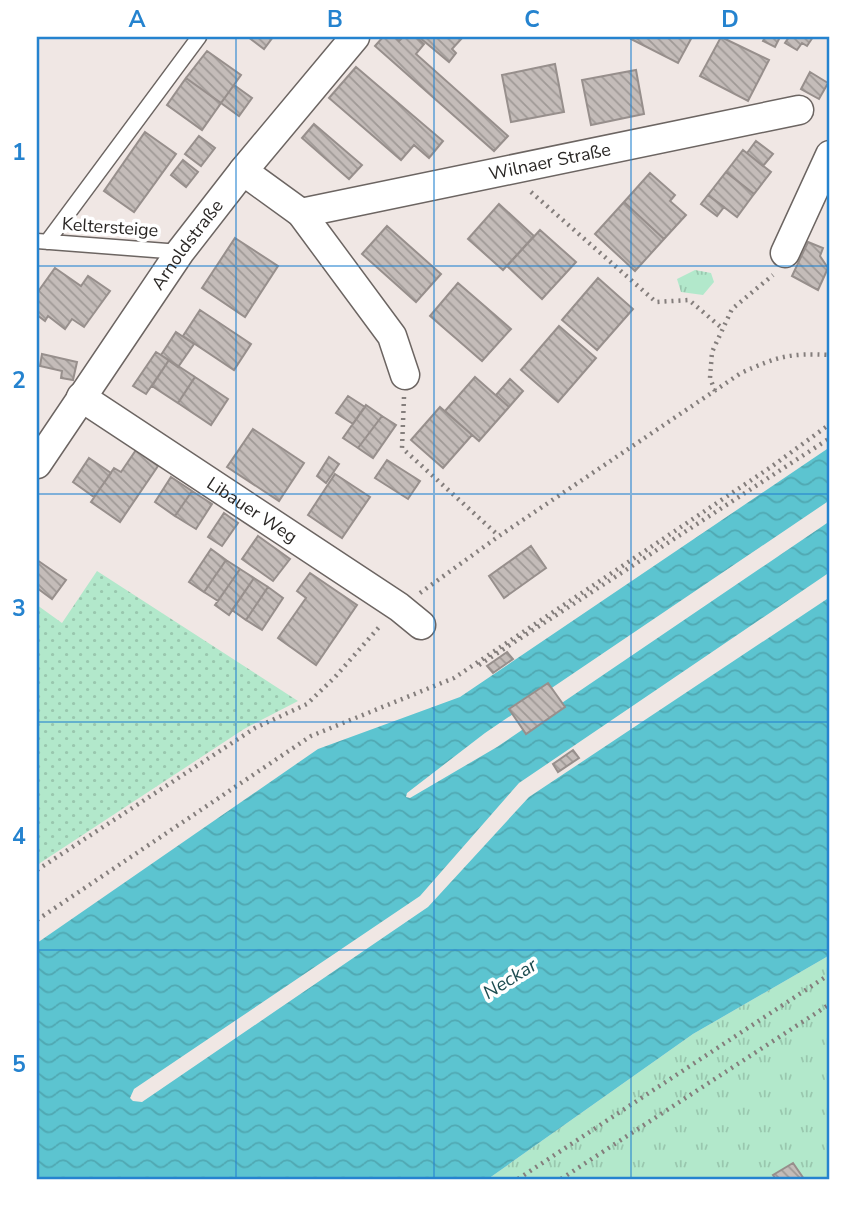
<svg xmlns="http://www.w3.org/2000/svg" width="867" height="1216" font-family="'Nunito Sans',sans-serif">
	<defs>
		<pattern id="grass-tufts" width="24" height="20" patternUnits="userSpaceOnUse" patternTransform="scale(1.75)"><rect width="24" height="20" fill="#b2e8cb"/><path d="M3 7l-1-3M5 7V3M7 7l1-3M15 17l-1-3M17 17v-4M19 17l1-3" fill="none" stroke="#99c7ae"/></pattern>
		<pattern id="garden-dots" width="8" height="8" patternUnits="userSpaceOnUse" patternTransform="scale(1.75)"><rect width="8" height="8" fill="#b2e8cb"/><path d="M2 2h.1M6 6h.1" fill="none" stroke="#99c7ae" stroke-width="1.8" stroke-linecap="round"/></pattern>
		<pattern id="water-waves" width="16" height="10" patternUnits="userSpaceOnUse" patternTransform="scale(1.75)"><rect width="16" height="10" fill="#5cc4d0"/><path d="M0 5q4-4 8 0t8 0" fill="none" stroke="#50a8b2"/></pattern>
		<pattern id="building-back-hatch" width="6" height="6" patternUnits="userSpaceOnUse" patternTransform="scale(1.75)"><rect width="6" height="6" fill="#c4bcb9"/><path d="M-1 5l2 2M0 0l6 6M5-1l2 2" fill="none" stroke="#9f9996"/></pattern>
	</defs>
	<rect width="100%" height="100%" fill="#f0e7e4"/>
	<path fill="url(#grass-tufts)" d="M695 270 711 273 714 282 703 295 681 292 677 279Z
		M830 955V1179H488L693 1034Z"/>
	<path fill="url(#garden-dots)" d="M97 571 298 701 244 729 37 865V605L62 623Z"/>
	<path fill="url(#water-waves)" d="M830 447V500L485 733 407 793 406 797 410 798 497 747 830 521V572L519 783 420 896 134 1089 130 1098 133 1101 142 1102 428 907 529 797 830 597V955L693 1034 488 1179H37V943L318 749 460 697Z"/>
	<path fill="url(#building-back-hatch)" stroke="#978f8c" stroke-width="2" d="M248 37H273L264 49Z
		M383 37H395L399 41 403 37H416L424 44 416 54 508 136 494 151 375 46Z
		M419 37H463L452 49 456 53 449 62Z
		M632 37H692L678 63 631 39Z
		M721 37 769 60 748 101 700 76Z
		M765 37H780L775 47 763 41Z
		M789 37H813L807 46 802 43 797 50 785 43Z
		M207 51 241 75 221 103 186 78Z
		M555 64 564 112 511 122 502 75Z
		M356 67 443 141 429 158 414 145 401 160 329 98Z
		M636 70 644 114 591 125 582 80Z
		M810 72 828 83 819 99 801 89Z
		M186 78 221 103 202 130 167 105Z
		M234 85 252 98 239 116 221 103Z
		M314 124 362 165 349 179 302 138Z
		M145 132 176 154 134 212 104 191Z
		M199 136 215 148 201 166 185 154Z
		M756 141 773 154 763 166 747 153Z
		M743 150 771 172 754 194 726 172Z
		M183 160 198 172 186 187 171 175Z
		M726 172 754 194 737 217 708 195Z
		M650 173 675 195 670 201 686 215 664 239 624 202Z
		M708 195 724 207 717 216 701 204Z
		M624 202 664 239 635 271 595 234Z
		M499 204 534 236 503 270 468 239Z
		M387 226 441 274 416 302 362 254Z
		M540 230 576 262 542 299 507 266Z
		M235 238 278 266 245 317 202 288Z
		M808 242 823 248 820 256 828 268 818 290 792 276Z
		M55 268 81 286 88 276 110 291 84 327 72 319 65 329 48 316 45 321 37 315V293Z
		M598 278 633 309 597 350 562 320Z
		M458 283 511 329 482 361 430 316Z
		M200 310 251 344 234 370 183 336Z
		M559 326 596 358 558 402 521 370Z
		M176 332 194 344 178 367 161 355Z
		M156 352 169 360 146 394 133 386Z
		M42 354 77 362 73 380 61 378 62 371 40 366Z
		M169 360 195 377 178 403 152 386Z
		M195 377 228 399 211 425 178 403Z
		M475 377 509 407 479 441 445 411Z
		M510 379 523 391 509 407 496 395Z
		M348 396 365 407 353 424 336 413Z
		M366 405 382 416 358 448 343 438Z
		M440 407 472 435 443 468 411 440Z
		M382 416 396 425 373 458 358 448Z
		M253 429 304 463 279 501 227 467Z
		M136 450 158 466 120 522 91 502 114 468 121 472Z
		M329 457 339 464 326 483 317 476Z
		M89 458 111 473 94 497 73 482Z
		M387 460 420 481 408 499 375 478Z
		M335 474 370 497 342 538 308 515Z
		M171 477 192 491 175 516 155 502Z
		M192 491 212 504 196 529 175 516Z
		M224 513 238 523 222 546 208 537Z
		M258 536 290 559 273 581 242 559Z
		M531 546 546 568 504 598 489 576Z
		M211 549 226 560 204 592 189 582Z
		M37 560 66 580 52 599 37 588Z
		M226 560 240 569 218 601 204 592Z
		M240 569 254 578 229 615 215 605Z
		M310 573 357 605 316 665 278 638 306 598 297 591Z
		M254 578 268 587 246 620 232 610Z
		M268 587 283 598 262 630 246 620Z
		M507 652 513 659 493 673 487 666Z
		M548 683 565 707 526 734 509 709Z
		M573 750 579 758 558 772 553 764Z
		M793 1163 804 1179H776L773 1175Z"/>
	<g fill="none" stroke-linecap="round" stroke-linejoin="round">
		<defs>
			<path id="lane" d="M37 241 180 252
				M47 242 199 37"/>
			<g id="street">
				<path d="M243 171 301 213 392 336 405 375"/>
				<path id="s1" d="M301 213 799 110"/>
				<path d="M785 253 830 155"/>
				<path id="s2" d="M81 397 399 607 421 625"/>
				<path id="s3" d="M37 464 180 252 243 171 355 37"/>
			</g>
		</defs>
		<use href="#lane" stroke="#6c6562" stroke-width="17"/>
		<use href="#street" stroke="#6c6562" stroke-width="31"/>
		<path stroke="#847e7c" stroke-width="4.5" stroke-dasharray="2 5" stroke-linecap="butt" d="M531 192 656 302 689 300 723 329
			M715 391 710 378 712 352 732 309 773 275
			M404 397 402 448 499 536
			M420 593 499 536 741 373C779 356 789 353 830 355
			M479 665 830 438
			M37 870 255 728 307 704 335 677 381 625
			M37 920 311 736 454 678 771 467 830 424
			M518 1179 830 974
			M561 1179 830 1004"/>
		<use href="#lane" stroke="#fff" stroke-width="14"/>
		<use href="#street" stroke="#fff" stroke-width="28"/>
	</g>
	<path fill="none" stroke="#2583cf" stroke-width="2" stroke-opacity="0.55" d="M236 37V1179M434 37V1179M631 37V1179M37 266H830M37 494H830M37 722H830M37 950H830"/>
	<g text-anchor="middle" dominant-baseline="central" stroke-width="7" stroke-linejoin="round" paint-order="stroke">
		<g font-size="18" fill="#2a2725" stroke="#fff">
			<text stroke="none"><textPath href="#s1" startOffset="254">Wilnaer Straße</textPath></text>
			<text transform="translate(110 227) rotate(4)">Keltersteige</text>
			<text stroke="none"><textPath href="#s3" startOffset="266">Arnoldstraße</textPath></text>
			<text stroke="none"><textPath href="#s2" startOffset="205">Libauer Weg</textPath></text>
		</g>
		<g font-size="19" font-style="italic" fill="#1e4d51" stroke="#fff">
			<text transform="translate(510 979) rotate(-32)">Neckar</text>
		</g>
	</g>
	<rect width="867" height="1216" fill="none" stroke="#ffffff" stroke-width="77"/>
	<rect x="38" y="38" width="790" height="1140" fill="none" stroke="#2583cf" stroke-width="2.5"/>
	<g font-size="23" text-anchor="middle" font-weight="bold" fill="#2583cf">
		<text x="137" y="27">A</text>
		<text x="335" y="27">B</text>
		<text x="532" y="27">C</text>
		<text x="730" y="27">D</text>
		<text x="19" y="160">1</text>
		<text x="19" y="388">2</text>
		<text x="19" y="616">3</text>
		<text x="19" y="844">4</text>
		<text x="19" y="1072">5</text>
	</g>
</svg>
